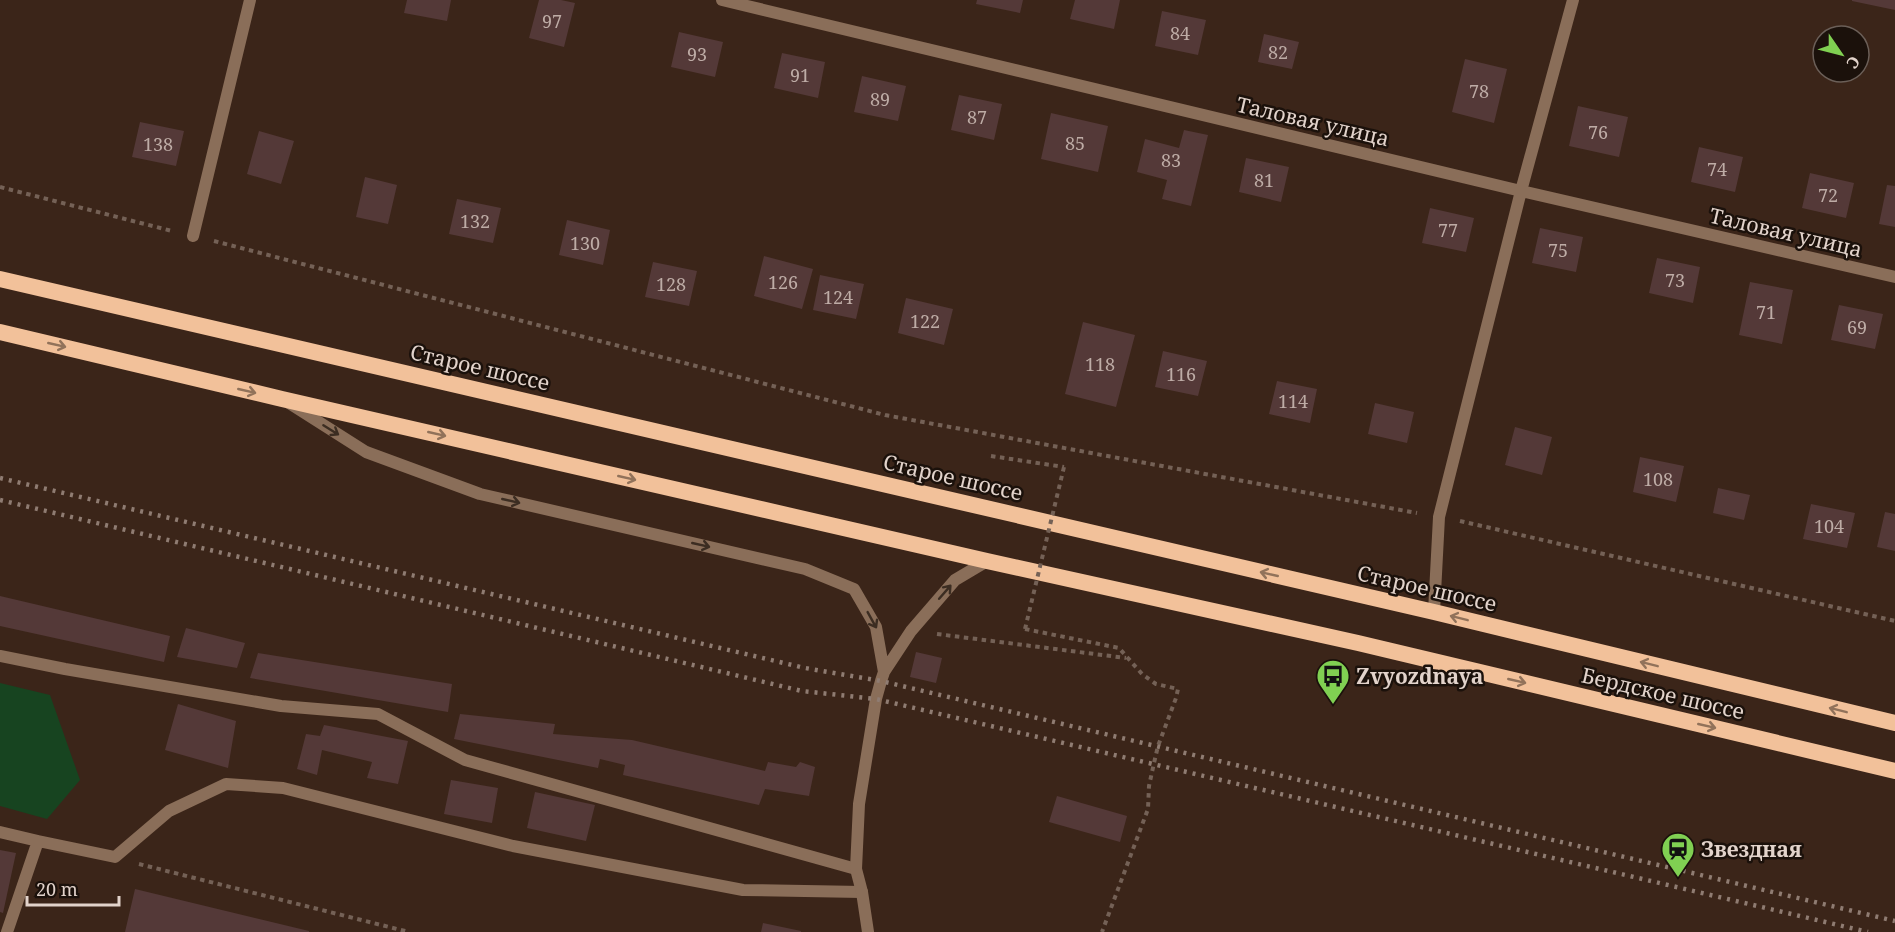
<svg xmlns="http://www.w3.org/2000/svg" width="1895" height="932" font-family="'Noto Serif',serif">
	<rect width="100%" height="100%" fill="#3b2519"/>
	<path fill="#174420" d="M0 683 50 695 80 780 47 819 0 806Z"/>
	<path fill="#543938" d="M407 0H451L447 21 404 13Z
		M539 0H561L575 3 564 47 529 38Z
		M977 0H1023L1020 13 976 4Z
		M1075 0H1120L1114 29 1070 19Z
		M1852 0H1895V10L1852 1Z
		M1162 11 1206 20 1198 55 1155 46Z
		M679 32 723 42 715 77 671 67Z
		M1264 34 1299 42 1292 69 1258 62Z
		M782 53 825 62 818 98 774 88Z
		M1465 59 1507 69 1494 123 1452 112Z
		M862 76 906 86 898 121 854 112Z
		M959 95 1002 104 994 140 951 130Z
		M1578 106 1628 117 1619 157 1569 146Z
		M1051 113 1108 126 1098 172 1041 159Z
		M140 122 184 131 176 166 132 157Z
		M1184 130 1208 135 1191 206 1162 199 1167 180 1137 172 1145 139 1179 148Z
		M259 131 294 141 281 184 247 174Z
		M1699 147 1743 157 1735 192 1691 182Z
		M1246 158 1289 167 1281 202 1239 192Z
		M1810 173 1854 183 1846 218 1802 208Z
		M365 177 397 185 388 224 356 217Z
		M1887 185 1895 186V227L1879 224Z
		M457 199 501 208 493 243 449 234Z
		M1430 208 1474 218 1466 252 1422 243Z
		M567 220 610 230 603 265 559 255Z
		M1540 228 1583 237 1576 272 1532 263Z
		M764 256 813 269 802 309 754 296Z
		M1657 258 1700 267 1693 303 1649 293Z
		M653 262 697 271 689 306 645 297Z
		M820 275 864 284 856 319 813 310Z
		M1750 282 1793 290 1782 344 1739 335Z
		M906 298 953 309 944 345 898 333Z
		M1839 305 1883 314 1875 349 1831 340Z
		M1083 322 1135 335 1116 407 1065 394Z
		M1163 351 1207 361 1198 396 1155 387Z
		M1277 381 1317 389 1310 423 1269 414Z
		M1375 403 1414 412 1407 443 1368 434Z
		M1515 427 1552 437 1542 475 1505 465Z
		M1640 457 1684 466 1676 502 1633 492Z
		M1718 488 1750 495 1744 520 1713 513Z
		M1811 504 1855 513 1847 548 1803 539Z
		M1885 512 1895 514V551L1877 547Z
		M0 596 170 636 164 662 0 626Z
		M186 628 245 643 237 668 177 657Z
		M916 652 942 658 936 683 910 677Z
		M258 653 452 684 448 712 250 678Z
		M178 704 236 721 228 768 165 750Z
		M460 714 555 724 553 734 632 740 765 771 768 762 796 767 800 762 815 767 809 796 765 789 759 805 623 775 625 765 600 759 598 768 454 739Z
		M324 725 408 741 398 784 367 778 372 762 322 750 317 775 297 769 306 734 320 736Z
		M451 780 498 788 492 823 444 814Z
		M535 792 595 805 586 841 527 828Z
		M1057 796 1127 816 1120 842 1049 822Z
		M0 850 16 853 3 913 0 912Z
		M135 889 309 931V932H125Z
		M763 923 801 931V932H761Z"/>
	<g fill="none" stroke-linecap="round" stroke-linejoin="round">
		<path stroke="#746156" stroke-width="4" stroke-dasharray="4.5 4.5" stroke-linecap="butt" d="M0 187 172 231
			M214 241 885 415 1417 513
			M991 456 1064 467
			M1460 521 1895 621
			M1025 629 1119 648 1142 674 1156 684 1178 689 1176 698 1158 746 1154 763 1149 786 1148 809 1102 932
			M937 634 1126 658
			M139 864 409 932"/>
		<path stroke="#8a6e59" stroke-width="12" d="M0 656 65 669 281 706 378 714 465 760 856 869
			M0 832 38 841
			M7 932 38 841 115 857 169 811 226 784 283 788 513 846 743 890 862 892"/>
		<path stroke="#8a6e59" stroke-width="12" d="M722 0 1521 191 1895 277
			M193 236 250 0
			M289 403 366 452 480 494 805 569 854 589 876 627 884 672
			M1434 612 1439 517 1521 191 1573 0
			M868 932 862 892 856 869 859 804 876 699 881 681 884 672 911 631 955 580 987 561"/>
		<path stroke="#f2c19a" stroke-width="16" d="M0 279 1434 612 1895 723
			M0 332 282 399 987 561 1358 643 1895 771"/>
		<path stroke="#8f7c72" stroke-width="4.5" stroke-dasharray="3 6" stroke-linecap="butt" d="M0 478 805 668 881 681 1895 921
			M0 500 802 691 876 699 1868 932"/>
		<path stroke="#746156" stroke-width="4" stroke-dasharray="4.5 4.5" stroke-linecap="butt" d="M1025 629 1064 467"/>
	</g>
	<defs><path id="oneway-shaft" d="M-6 0H5M1.5-3L5.5 0L1.5 3" fill="none" stroke-width="1.6" stroke-linecap="round" stroke-linejoin="round" transform="scale(1.5)"/></defs>
	<g stroke="#91725a">
		<use href="#oneway-shaft" transform="translate(57 345) rotate(13)"/>
		<use href="#oneway-shaft" transform="translate(247 391) rotate(13)"/>
		<use href="#oneway-shaft" transform="translate(437 434) rotate(13)"/>
		<use href="#oneway-shaft" transform="translate(627 478) rotate(13)"/>
		<use href="#oneway-shaft" transform="translate(1269 574) rotate(-167)"/>
		<use href="#oneway-shaft" transform="translate(1459 618) rotate(-166)"/>
		<use href="#oneway-shaft" transform="translate(1649 664) rotate(-166)"/>
		<use href="#oneway-shaft" transform="translate(1517 681) rotate(13)"/>
		<use href="#oneway-shaft" transform="translate(1838 710) rotate(-166)"/>
		<use href="#oneway-shaft" transform="translate(1707 726) rotate(13)"/>
	</g>
	<g stroke="#3c2d22">
		<use href="#oneway-shaft" transform="translate(331 430) rotate(32)"/>
		<use href="#oneway-shaft" transform="translate(511 501) rotate(13)"/>
		<use href="#oneway-shaft" transform="translate(701 545) rotate(13)"/>
		<use href="#oneway-shaft" transform="translate(945 592) rotate(-49)"/>
		<use href="#oneway-shaft" transform="translate(872 620) rotate(61)"/>
	</g>
	<defs>
		<symbol id="bus-pin" viewBox="-11 -11 22 30"><path d="M0 17L-7.5 6A9.5 9.5 0 1 1 7.5 6Z" fill="#80d052" stroke="#1b110b"/><path d="M-5-6H5V4H4V6H2V4H-2V6H-4V4H-5ZM-3.5-4V0h7V-4ZM-3.5 1.2v1.5H-2V1.2ZM2 1.2v1.5H3.5V1.2Z" fill="#111"/></symbol>
		<symbol id="station-pin" viewBox="-11 -11 22 30"><path d="M0 17L-7.5 6A9.5 9.5 0 1 1 7.5 6Z" fill="#80d052" stroke="#1b110b"/><path d="M-3-6H3Q5-6 5-4V2Q5 4 3 4L4.5 6H3L1.5 4h-3L-3 6H-4.5L-3 4Q-5 4-5 2V-4Q-5-6-3-6ZM-3.5-4v3h7v-3ZM-3.5 1v1.5H-2V1ZM2 1v1.5H3.5V1Z" fill="#111"/></symbol>
	</defs>
	<g fill-rule="evenodd">
		<use href="#bus-pin" x="1314" y="657" width="38" height="52"/>
		<use href="#station-pin" x="1659" y="830" width="38" height="52"/>
	</g>
	<g text-anchor="middle" dominant-baseline="central" stroke-width="5" stroke-linejoin="round" paint-order="stroke">
		<g font-size="18" fill="#beaca6">
			<text x="552" y="21">97</text>
			<text x="1180" y="33">84</text>
			<text x="1278" y="52">82</text>
			<text x="697" y="54">93</text>
			<text x="800" y="75">91</text>
			<text x="1479" y="91">78</text>
			<text x="880" y="99">89</text>
			<text x="977" y="117">87</text>
			<text x="1598" y="132">76</text>
			<text x="1075" y="143">85</text>
			<text x="158" y="144">138</text>
			<text x="1171" y="160">83</text>
			<text x="1717" y="169">74</text>
			<text x="1264" y="180">81</text>
			<text x="1828" y="195">72</text>
			<text x="475" y="221">132</text>
			<text x="1448" y="230">77</text>
			<text x="585" y="243">130</text>
			<text x="1558" y="250">75</text>
			<text x="1675" y="280">73</text>
			<text x="783" y="282">126</text>
			<text x="671" y="284">128</text>
			<text x="838" y="297">124</text>
			<text x="1766" y="312">71</text>
			<text x="925" y="321">122</text>
			<text x="1857" y="327">69</text>
			<text x="1100" y="364">118</text>
			<text x="1181" y="374">116</text>
			<text x="1293" y="401">114</text>
			<text x="1658" y="479">108</text>
			<text x="1829" y="526">104</text>
		</g>
		<g font-size="21" fill="#e2d3cb" stroke="#1b110b">
			<text transform="translate(1313 121) rotate(13)">Таловая улица</text>
			<text transform="translate(1786 232) rotate(13)">Таловая улица</text>
			<text transform="translate(480 367) rotate(13)">Старое шоссе</text>
			<text transform="translate(953 477) rotate(13)">Старое шоссе</text>
			<text transform="translate(1427 588) rotate(13)">Старое шоссе</text>
			<text transform="translate(1663 693) rotate(13)">Бердское шоссе</text>
		</g>
		<g font-size="21" font-weight="bold" fill="#e2d3cb" stroke="#1b110b" text-anchor="start">
			<text x="1356" y="676">Zvyozdnaya</text>
			<text x="1701" y="849">Звездная</text>
		</g>
	</g>
	<g transform="translate(1841 54) rotate(125)"><circle r="28" fill="#1b110b" stroke="#6b5f58" stroke-width="1.5"/>
	<path d="M0-4.5L10 22L0 15L-10 22Z" fill="#80d052"/>
	<text y="-9" font-size="16" font-weight="bold" text-anchor="middle" fill="#e2d3cb">С</text>
	</g>
	<path d="M27 896v9h92v-9" fill="none" stroke="#e2d3cb" stroke-width="3"/>
	<text x="36" y="896" font-size="18" fill="#e2d3cb" stroke="#1b110b" stroke-width="4.5" paint-order="stroke">20 m</text>
</svg>
